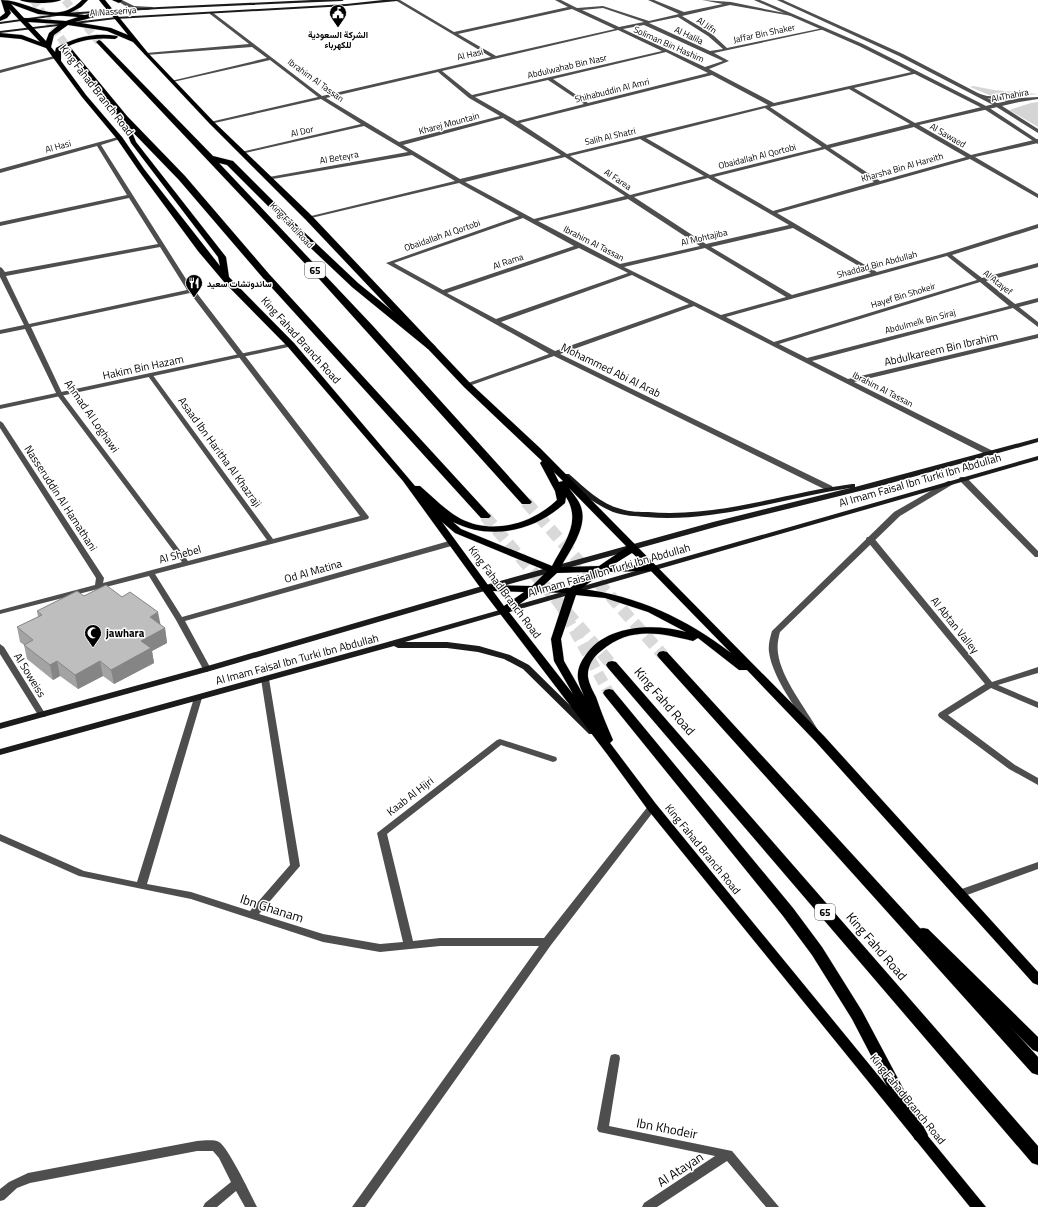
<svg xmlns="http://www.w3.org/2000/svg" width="1038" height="1207" font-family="'Titillium Web',Vazirmatn,sans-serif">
	<rect width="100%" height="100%" fill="#fff"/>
	<path fill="#d5d5d5" d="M973 86 994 90 1038 94 1001 98 994 97 970 87Z
		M1038 102V127L1009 110 1031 103Z"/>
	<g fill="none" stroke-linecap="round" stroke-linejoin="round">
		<path stroke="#d9d9d9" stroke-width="11" stroke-dasharray="11 5.5" stroke-linecap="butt" d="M558 601 609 693"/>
		<path stroke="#d9d9d9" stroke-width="8" stroke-dasharray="8 3.5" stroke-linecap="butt" d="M33 0 68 48
			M65 0 99 42"/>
		<path stroke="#d9d9d9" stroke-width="12" stroke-dasharray="12 6" stroke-linecap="butt" d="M526 502 663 655
			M485 516 612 665"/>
		<defs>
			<path id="primary" d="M1 0C31 0 54 28 82 0H88L81 7 70 13 85 15 107 10 99 0H105L148 53 214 122 312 216 470 383 541 449 824 736 1038 972V985L1033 983 816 742 747 670H739L698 638 693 641C660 633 630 626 601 651 593 657 587 667 588 677 589 684 593 691 596 697 601 712 607 726 613 740L610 743 656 804 986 1207H970L648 810 607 754 482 590 403 481 288 347 225 283 198 251 139 171 117 139 82 97 46 48 21 39 0 37V33L22 35 40 42 9 9 11 13 7 18 0 21V17L5 13ZM11 4 38 14 78 17 66 21 24 18ZM110 13 128 35 111 28 75 22ZM28 22 60 24 49 33 46 41ZM68 25 107 31 133 42 210 124 306 220 464 387 542 461 540 463 555 491 557 500C532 524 493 535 461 519 446 511 433 497 420 486H415L294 343 229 277 226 257 136 142 126 117 121 118 131 143 218 257 220 266 144 169 122 137 86 95 61 61V50C78 40 95 37 115 39L118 37 117 36C96 32 74 37 56 48L55 52 51 47 54 35ZM554 472 563 481 559 482ZM569 488 627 547 599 566 561 567C570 550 588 527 581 507 579 500 573 494 569 488ZM566 497C582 522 564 543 552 566L461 529 453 522C491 541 535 531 565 503ZM442 522 455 533 547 571 532 586 488 585ZM632 553 646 565 611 566ZM651 571 731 653C687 619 636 595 581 589L603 572ZM591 572 570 588 543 586 557 573ZM493 591 524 592 504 606ZM536 592 566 593 551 639 554 661 573 694 509 612ZM576 595 605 598 648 612 686 632C653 623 605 625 585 656 580 663 577 670 578 679 579 685 582 691 584 696L564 661 561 639Z
				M20 0H61C54 4 27 4 20 0Z
				M112 0H121L122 1 119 3Z"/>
			<path id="trunk" d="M609 689 613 690 793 908 822 947 862 1011 928 1135 925 1140 920 1141 915 1140 852 1019 812 955 783 916 605 696 603 693 605 690Z
				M923 928 928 929 1038 1037V1052L1033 1050 918 937 916 933 918 929Z"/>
			<path id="motorway" d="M99 40 101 41 213 156 233 161 304 232 358 283 434 345 436 347 434 349H428L352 287 298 236 227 165 219 163 372 325 530 500 532 502 530 504H522L312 271 97 43 96 42Z
				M68 46 70 47 127 116 185 176 269 274 489 514 491 516 489 518H481L263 278 179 180 121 120 66 49V47Z
				M663 651 667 652 1038 1057V1075L1032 1073 659 658 657 655 659 652Z
				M612 661 616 662 1038 1146V1165L1032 1163 608 668 606 665 608 662Z"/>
		</defs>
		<use href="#primary" stroke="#dbdbdb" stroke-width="1"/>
		<use href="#trunk" stroke="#dbdbdb" stroke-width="1"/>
		<use href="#motorway" stroke="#dbdbdb" stroke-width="1"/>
		<path fill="#4e4e4e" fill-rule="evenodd" d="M117 0H122L134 6 152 7 154 8C143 13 125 8 117 0Z
			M395 0H400L454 32 568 7 555 0H561L577 8 603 6 649 21 679 14 648 0H654L684 12 723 4 702 0 731 2 794 15 792 16 730 5 682 16 712 34 727 48 823 28 825 29 714 53 729 61 709 69 774 103 916 71 918 72V73L854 88 915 123 1019 98 1038 97V99L1019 102 919 125 971 155 1038 139V143L975 157 1038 194V198L970 159 777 213 877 272 946 253 1038 224V228L952 255 982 278 1038 263V267L986 281 1015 304 1038 298V302L1019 307 1038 322V327L1013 308 812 361 848 379 1038 334V338L854 382 993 451 994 453 993 455H987L694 306 560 354 832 486 833 488 832 490H826L554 356 469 386H465V384L549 354 386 263 519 216 459 183 307 219V217L455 181 412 155 267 180V178L269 177 408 152 364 126 241 154V152L361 124 321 99 210 124V122L318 97 270 60 173 82 171 81 267 58 252 47 146 55 144 54 146 53 249 44 210 14V12H212L322 96 491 57ZM603 8 644 22 619 27 582 10ZM572 9 615 29 496 56 458 34ZM678 17 708 36 723 49 710 51 649 23ZM644 25 723 61 705 67 623 29ZM618 30 662 51 472 95 442 71ZM666 52 708 73 588 103 553 79ZM438 72 469 98 500 116 399 142 326 98ZM712 75 768 105 567 154 520 123ZM548 80 584 104 517 121 475 97ZM849 89 910 124 827 145 770 107ZM765 108 822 147 710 175 646 138ZM503 118 561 155 460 179 403 145ZM914 127 966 157 880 181 830 148ZM640 139 704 176 630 195 570 156ZM825 149 874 182 773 211 714 177ZM565 157 625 196 534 219 465 182ZM708 178 789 225 706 244 634 197ZM628 199 700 246 620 264 538 221ZM523 218 574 246 443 290 394 263ZM793 228 871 273 792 295 711 247ZM579 248 628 273 496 319 447 293ZM705 248 786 297 721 315 624 267ZM947 256 977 280 774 342 726 317ZM632 275 689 304 555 351 501 322ZM980 282 1009 306 807 358 779 344Z
			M54 56H56V58L0 73V70Z
			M973 92 987 96 1008 97 1011 99 1008 101 986 98 973 94Z
			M118 137 123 138 101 145 186 279 369 517 368 519 155 574 182 617 449 541H452L456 543 455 545 185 621 211 669 207 672 203 669 176 620 149 576 0 614V610L95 585 96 578 0 428V421L3 423 104 578 103 583 182 562 57 395 25 329 0 334V330L24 325 0 277V267L2 268 5 272 158 244 129 198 0 226V222L127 195 97 146 0 173V169ZM160 247 187 290 29 324 6 276ZM190 293 360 516 273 539 152 374H148V376L267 540 188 561 63 395 31 327Z
			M960 477H966L1038 551V557H1035L960 481 959 479Z
			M867 537H873L992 682 1038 667V673L998 685 1038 702V708L991 688 948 715 1015 765 1038 778V785L1009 769 939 717 938 715 939 713 985 684 867 541 866 539Z
			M0 644 4 647 46 715 45 717H39L38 715 0 654Z
			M265 676 269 679 300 866 259 914 323 934 380 944 403 942 377 833 497 740 500 739 556 757 557 759 556 761 553 762 501 745 387 834 413 941 440 938H544L649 805H655L657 807 551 945 365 1207H352L539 946H440L380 952 323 942 191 899 79 876 0 841V834L84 871 137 882 194 698 195 696H201L202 698 147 884 191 892 250 911 290 865 261 679Z
			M1038 862V869L959 898 956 897 954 894 956 891Z
			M615 1054 619 1055 620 1058 609 1126 732 1151 779 1207H766L727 1161 657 1207H642L644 1203 715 1156 599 1132 597 1129 610 1058 611 1055Z
			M197 1141C203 1141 213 1139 219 1142 228 1147 251 1195 257 1207H245L236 1191 217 1207H203L205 1203 231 1182 219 1158 213 1151H197L30 1183 17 1188 4 1200 0 1201V1189L9 1182 28 1173Z"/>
		<path fill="#4e4e4e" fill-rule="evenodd" d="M754 0H760L863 44 907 66 988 107 1038 140V144L984 109 903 68 859 46Z
			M777 0H783L903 54 999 104 1038 129V133L995 106 899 56Z
			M291 343 294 345 293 346 0 409V405Z
			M948 481H954L955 483 900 516 780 632C778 639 777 646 778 653 781 678 806 709 818 730L817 732H811C798 711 772 677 769 652 768 645 770 638 772 631L894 512Z"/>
		<path fill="#1b1b1b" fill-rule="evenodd" d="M312 0H344L342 1 159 9 64 15 0 24V22L64 13 159 7Z
			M383 0H399L397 1 346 6 116 19 0 33V31L116 17 346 4Z
			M1038 438V442L884 485 719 526 488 590 210 671 0 729V723L204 667 482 586 713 522 850 488C782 498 716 523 646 517 635 516 624 516 613 512 594 504 579 491 563 478L562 476 563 474H569C585 488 601 504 621 509 630 512 640 512 648 512 718 518 784 493 852 484H855V487Z
			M1038 456V460L405 642H447L479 646 510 655 529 665 595 730 596 732 595 734H589L523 669 504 659 478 652 447 648H398L394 646 0 755V749L384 643Z"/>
		<use href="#primary" fill="#000" fill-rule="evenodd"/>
		<use href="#trunk" fill="#000" fill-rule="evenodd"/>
		<use href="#motorway" fill="#000" fill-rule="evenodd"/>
	</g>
	<path fill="#a3a3a3" d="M84 596 160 625 165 628 167 643 152 651 154 663 114 684 103 676 78 689 60 676 53 680 27 659 24 645 20 642 17 627 38 617 37 611Z"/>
	<path fill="#858585" d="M158 612 161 627 150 617Z
		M165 628 167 643 152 651 154 663 114 684 111 670 141 641Z
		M57 661 60 676 53 680 50 665Z
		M100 661 103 676 78 689 75 675Z"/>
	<path fill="#bebebe" stroke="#858585" d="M106 585 122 597 130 592 158 612 150 617 165 628 141 641 151 648 111 670 100 661 75 675 57 661 50 665 24 645 33 640 17 627 42 615 37 611 77 591 84 596Z"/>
	<defs>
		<symbol id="civic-pin" viewBox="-11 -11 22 30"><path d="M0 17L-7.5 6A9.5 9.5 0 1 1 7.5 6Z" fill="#000" stroke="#fff"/><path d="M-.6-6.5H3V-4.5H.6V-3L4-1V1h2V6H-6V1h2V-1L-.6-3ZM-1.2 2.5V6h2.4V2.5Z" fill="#fff"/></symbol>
		<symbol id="restaurant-pin" viewBox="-11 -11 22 30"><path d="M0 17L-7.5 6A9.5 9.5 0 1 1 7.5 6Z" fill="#000" stroke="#fff"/><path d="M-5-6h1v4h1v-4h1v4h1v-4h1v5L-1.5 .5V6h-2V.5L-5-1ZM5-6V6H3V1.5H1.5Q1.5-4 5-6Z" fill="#fff"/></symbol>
		<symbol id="mosque-pin" viewBox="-11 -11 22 30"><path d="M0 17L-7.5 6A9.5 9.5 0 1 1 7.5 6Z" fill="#000" stroke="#fff"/><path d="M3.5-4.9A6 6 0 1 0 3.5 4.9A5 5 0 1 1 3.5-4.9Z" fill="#fff"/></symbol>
	</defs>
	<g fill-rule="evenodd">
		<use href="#civic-pin" x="328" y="3" width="20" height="27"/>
		<use href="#restaurant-pin" x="184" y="273" width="20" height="27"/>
		<use href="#mosque-pin" x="83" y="623" width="20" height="27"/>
	</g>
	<g text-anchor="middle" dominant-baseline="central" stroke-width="3" stroke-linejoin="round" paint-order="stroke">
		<g font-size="9" fill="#000" stroke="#fff">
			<text transform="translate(113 11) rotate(-4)">Al Nasseriya</text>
			<text transform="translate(707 25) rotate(34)">Al Jifn</text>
			<text transform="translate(764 33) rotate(-12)">Jaffar Bin Shaker</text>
			<text transform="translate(689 35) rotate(25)">Al Halila</text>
			<text transform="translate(669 44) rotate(24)">Soliman Bin Hashim</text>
			<text transform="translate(470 54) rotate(-13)">Al Hasi</text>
			<text transform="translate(567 66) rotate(-13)">Abdulwahab Bin Nasr</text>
			<text transform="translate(316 80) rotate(36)">Ibrahim Al Tassan</text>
			<text transform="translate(612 90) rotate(-14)">Shihabuddin Al Amri</text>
			<text transform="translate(1010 95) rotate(-11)">Al Thahira</text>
			<text transform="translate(449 123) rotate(-15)">Kharej Mountain</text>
			<text transform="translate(302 131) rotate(-13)">Al Dor</text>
			<text transform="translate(948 135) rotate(30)">Al Sawaed</text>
			<text transform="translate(610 136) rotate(-13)">Salih Al Shatri</text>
			<text transform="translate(58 146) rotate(-15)">Al Hasi</text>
			<text transform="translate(757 156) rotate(-14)">Obaidallah Al Qortobi</text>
			<text transform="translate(339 157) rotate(-10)">Al Beteyra</text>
			<text transform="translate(902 167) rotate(-16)">Kharsha Bin Al Hareith</text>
			<text transform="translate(618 179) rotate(34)">Al Farea</text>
			<text transform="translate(292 225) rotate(47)">King Fahd Road</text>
			<text transform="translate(442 235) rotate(-19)">Obaidallah Al Qortobi</text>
			<text transform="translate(704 237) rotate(-13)">Al Mohtajiba</text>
			<text transform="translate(594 243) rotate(27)">Ibrahim Al Tassan</text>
			<text transform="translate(508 261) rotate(-19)">Al Rama</text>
			<text transform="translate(877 264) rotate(-15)">Shaddad Bin Abdullah</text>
			<text transform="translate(998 282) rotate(38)">Al Atayef</text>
			<text transform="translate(903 295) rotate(-17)">Hayef Bin Shokeir</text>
			<text transform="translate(920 321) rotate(-15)">Abdulmelk Bin Siraj</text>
			<text transform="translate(883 389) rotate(27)">Ibrahim Al Tassan</text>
		</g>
		<g font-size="9" font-weight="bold" fill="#000" stroke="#fff">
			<text x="338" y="34">الشركة السعودية<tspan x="338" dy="10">للكهرباء</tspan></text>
			<text x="207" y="283" text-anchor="start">ساندوتشات سعيد</text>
		</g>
		<g fill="#fff" stroke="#4c4c4c" stroke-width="1">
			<rect x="305" y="262" width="20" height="16" rx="3"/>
			<rect x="815" y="904" width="20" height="16" rx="3"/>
		</g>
		<g font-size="10" font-weight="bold" fill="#000">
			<text x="315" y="270">65</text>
			<text x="825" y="912">65</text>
		</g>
		<g font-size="11" fill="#000" stroke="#fff">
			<text transform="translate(97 90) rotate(52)">King Fahad Branch Road</text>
			<text transform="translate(301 340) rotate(48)">King Fahad Branch Road</text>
			<text transform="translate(941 349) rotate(-13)">Abdulkareem Bin Ibrahim</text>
			<text transform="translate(143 367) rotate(-12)">Hakim Bin Hazam</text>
			<text transform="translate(611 370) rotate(26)">Mohammed Abi Al Arab</text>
			<text transform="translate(92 416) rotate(55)">Ahmad Al Loghawi</text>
			<text transform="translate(220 452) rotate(54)">Asaad Ibn Haritha Al Khazraji</text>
			<text transform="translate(920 480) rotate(-16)">Al Imam Faisal Ibn Turki Ibn Abdullah</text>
			<text transform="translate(61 498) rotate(57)">Nasseruddin Al Hamathani</text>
			<text transform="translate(180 554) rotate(-15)">Al Shebel</text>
			<text transform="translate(609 570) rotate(-16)">Al Imam Faisal Ibn Turki Ibn Abdullah</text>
			<text transform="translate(313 571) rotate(-16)">Od Al Matina</text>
			<text transform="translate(505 592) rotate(53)">King Fahad Branch Road</text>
			<text transform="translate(955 625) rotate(51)">Al Abtan Valley</text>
			<text transform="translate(297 659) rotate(-15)">Al Imam Faisal Ibn Turki Ibn Abdullah</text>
			<text transform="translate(30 675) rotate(58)">Al Soweiss</text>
			<text transform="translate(410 796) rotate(-38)">Kaab Al Hijri</text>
			<text transform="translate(703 849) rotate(51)">King Fahad Branch Road</text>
			<text transform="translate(908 1099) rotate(51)">King Fahad Branch Road</text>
		</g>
		<g font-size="11" font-weight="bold" fill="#000" stroke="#fff" text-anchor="start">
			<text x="106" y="633">jawhara</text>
		</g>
		<g font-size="13" fill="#000" stroke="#fff">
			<text transform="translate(665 701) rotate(49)">King Fahd Road</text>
			<text transform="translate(272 908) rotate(18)">Ibn Ghanam</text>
			<text transform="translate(877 946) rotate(49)">King Fahd Road</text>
			<text transform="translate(667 1128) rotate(11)">Ibn Khodeir</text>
			<text transform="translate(680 1169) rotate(-33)">Al Atayan</text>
		</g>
	</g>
</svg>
